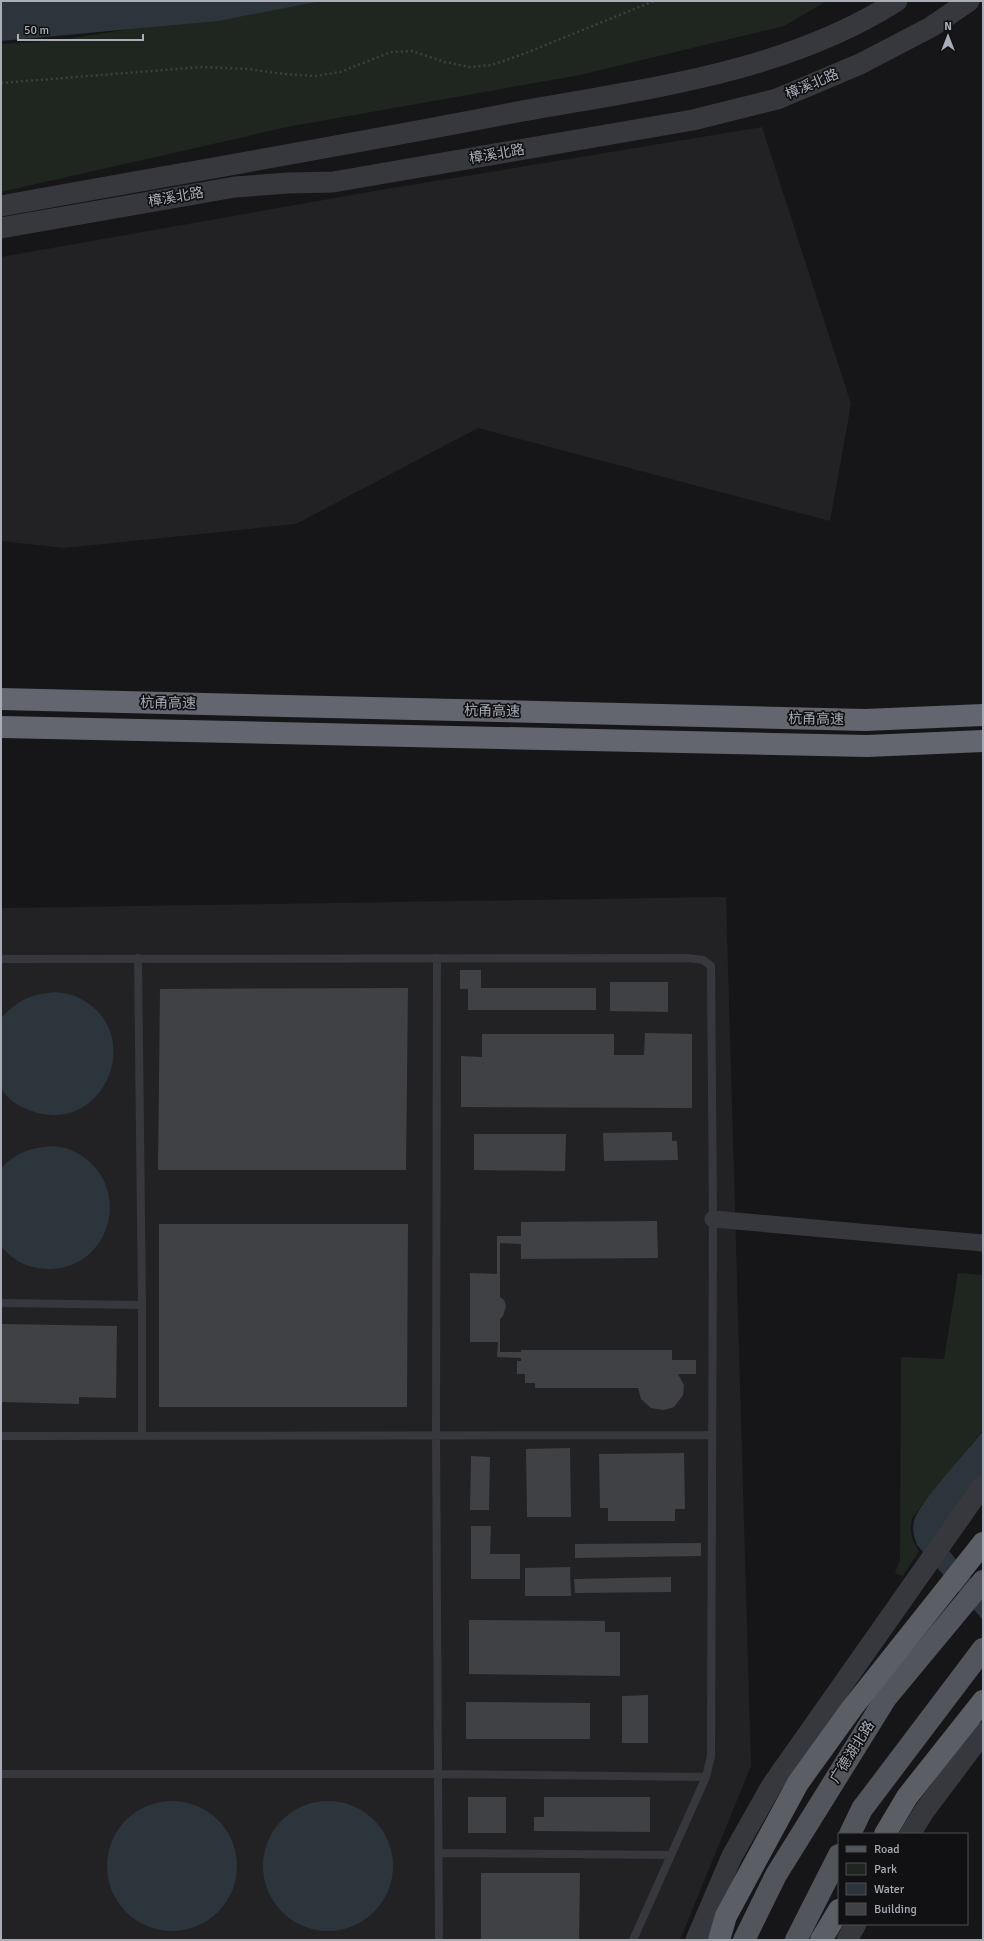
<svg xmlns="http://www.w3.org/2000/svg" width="984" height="1941" font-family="Signika,'Noto Sans SC',sans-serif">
	<rect width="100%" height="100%" fill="#161618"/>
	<path fill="#222225" d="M762 127 851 404 830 521 478 428 296 524 65 548 1 541V257L363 193Z
		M726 897 751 1766 680 1940H1V908Z"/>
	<path fill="#1e261f" d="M313 1H827L784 26 580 75 292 126 1 192V44L53 41Z
		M958 1273 983 1275V1430L912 1518C909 1532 912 1539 919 1551L903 1576 895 1573 900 1560 901 1357 944 1359Z"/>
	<path fill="#2c353c" d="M1 1H321L218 21 1 41Z
		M56 992C62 993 70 994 77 997 150 1031 103 1140 29 1110 18 1106 7 1099 1 1088L2 1017C20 999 31 994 56 992Z
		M53 1146C59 1147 67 1148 73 1151 136 1181 113 1273 44 1269 34 1268 23 1265 15 1259 10 1256 6 1251 1 1247V1168C18 1152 29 1148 53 1146Z
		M983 1431V1474L940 1528 939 1538 983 1594V1620L917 1545C914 1536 912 1531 914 1521 919 1503 969 1449 983 1431Z
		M107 1866a65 65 0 1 1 130 0a65 65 0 1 1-130 0Z
		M263 1866a65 65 0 1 1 130 0a65 65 0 1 1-130 0Z"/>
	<path fill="#404145" d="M460 970H481V988H596V1010H468V989H460Z
		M610 982H668V1012L610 1011Z
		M408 988 406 1170H158L160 989Z
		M645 1033 692 1034V1108L461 1107V1056L482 1057V1034H614V1055H644Z
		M672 1132V1141H677L678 1160 604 1161 603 1133Z
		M474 1134H566L565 1171 474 1170Z
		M657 1221 658 1258 521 1259V1244L500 1243V1297L504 1300 506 1306 503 1316 500 1319V1352H521V1350H672V1360H696V1374H678L684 1385 683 1395 674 1407 664 1410 651 1408 641 1399 638 1388H535V1383H525V1374H517V1361H521V1358L497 1357 498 1342H470V1273L497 1274V1236H521V1222Z
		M159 1224H408L407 1407H159Z
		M1 1324 117 1326 116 1398 79 1397V1404L1 1402Z
		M570 1448 571 1517H527L526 1449Z
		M684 1453 685 1509H675V1521H608V1508H600L599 1454Z
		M471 1456 490 1457 489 1510H470Z
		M471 1526H491L490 1554H520V1579H471Z
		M701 1543V1556L575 1558V1544Z
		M570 1567 571 1596H525V1568Z
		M671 1577V1592L575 1593 574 1579Z
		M469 1620 605 1621V1632H620V1676L469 1674Z
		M648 1695V1743H622V1696Z
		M466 1702 590 1703V1739H466Z
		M468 1797H506V1833H468Z
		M544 1797H650V1832L534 1831V1817H544Z
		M481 1873H580L579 1940H481Z"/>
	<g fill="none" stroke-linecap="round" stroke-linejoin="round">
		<path stroke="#3d3f44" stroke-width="2.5" stroke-dasharray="2 3" stroke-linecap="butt" d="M1 83 201 67 249 69 283 74 316 76 340 72 391 52 412 51 445 62 470 67 492 65 526 53 654 1"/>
		<path stroke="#37383d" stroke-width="8" d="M138 958 142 1305V1436
			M437 958 436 1435 439 1940
			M1 959 687 958 703 960 711 966 713 1219 711 1756 706 1777 633 1940
			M1 1303 142 1305
			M1 1436 711 1435
			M1 1774H439L706 1777
			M439 1853 671 1855"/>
		<path stroke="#37383d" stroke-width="17" d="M713 1219 983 1243"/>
		<path stroke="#37383d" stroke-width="21" d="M1 206C171 175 342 146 512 113 642 89 783 74 897 1
			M1 228 235 187 288 183 333 182 693 120 777 99 860 64 931 27 969 1
			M910 1834 925 1810 983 1733
			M696 1940 732 1856 772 1785 983 1485
			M847 1940 856 1924"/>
		<path stroke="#53555c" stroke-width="22" d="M850 1834 862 1809 983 1649
			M744 1940 776 1875 886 1698 983 1581
			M796 1940 839 1855"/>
		<path stroke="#5b5e65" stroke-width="22" d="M885 1834 907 1797 983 1701
			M719 1940 726 1916 798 1783 852 1708 983 1543
			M821 1940 839 1910"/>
		<path stroke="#63666e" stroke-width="22" d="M1 699 865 720 983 715
			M1 727 867 746 983 741"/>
	</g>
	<g text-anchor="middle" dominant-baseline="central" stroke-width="3.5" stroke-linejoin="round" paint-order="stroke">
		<g font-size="14" fill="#a8adb8" stroke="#111113">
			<text transform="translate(812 84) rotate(-23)">樟溪北路</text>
			<text transform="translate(497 154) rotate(-10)">樟溪北路</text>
			<text transform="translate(176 197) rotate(-10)">樟溪北路</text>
			<text transform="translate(168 703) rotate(1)">杭甬高速</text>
			<text transform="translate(492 711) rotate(1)">杭甬高速</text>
			<text transform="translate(816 719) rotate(1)">杭甬高速</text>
			<text transform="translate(852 1752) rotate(-58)">广德湖北路</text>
		</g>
	</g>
	<rect width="984" height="1941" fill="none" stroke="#a8adb8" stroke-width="4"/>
	<rect x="838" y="1833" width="130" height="92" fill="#111113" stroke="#4d4f55"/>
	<rect x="846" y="1846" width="20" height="6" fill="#53555c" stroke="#4d4f55"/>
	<text x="874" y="1853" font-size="12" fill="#a8adb8">Road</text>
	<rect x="846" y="1863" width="20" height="12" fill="#1e261f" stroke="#4d4f55"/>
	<text x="874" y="1873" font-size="12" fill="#a8adb8">Park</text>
	<rect x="846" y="1883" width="20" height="12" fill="#2c353c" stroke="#4d4f55"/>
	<text x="874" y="1893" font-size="12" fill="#a8adb8">Water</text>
	<rect x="846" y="1903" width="20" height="12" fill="#404145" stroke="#4d4f55"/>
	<text x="874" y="1913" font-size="12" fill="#a8adb8">Building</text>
	<g transform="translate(948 36)" stroke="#111113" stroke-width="3" paint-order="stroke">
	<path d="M0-3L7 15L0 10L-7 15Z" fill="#a8adb8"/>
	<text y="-6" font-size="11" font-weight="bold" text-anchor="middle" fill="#a8adb8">N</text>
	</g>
	<path d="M18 34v6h125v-6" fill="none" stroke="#a8adb8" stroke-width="2"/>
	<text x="24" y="34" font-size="12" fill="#a8adb8" stroke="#111113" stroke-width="3" paint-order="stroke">50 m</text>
</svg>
